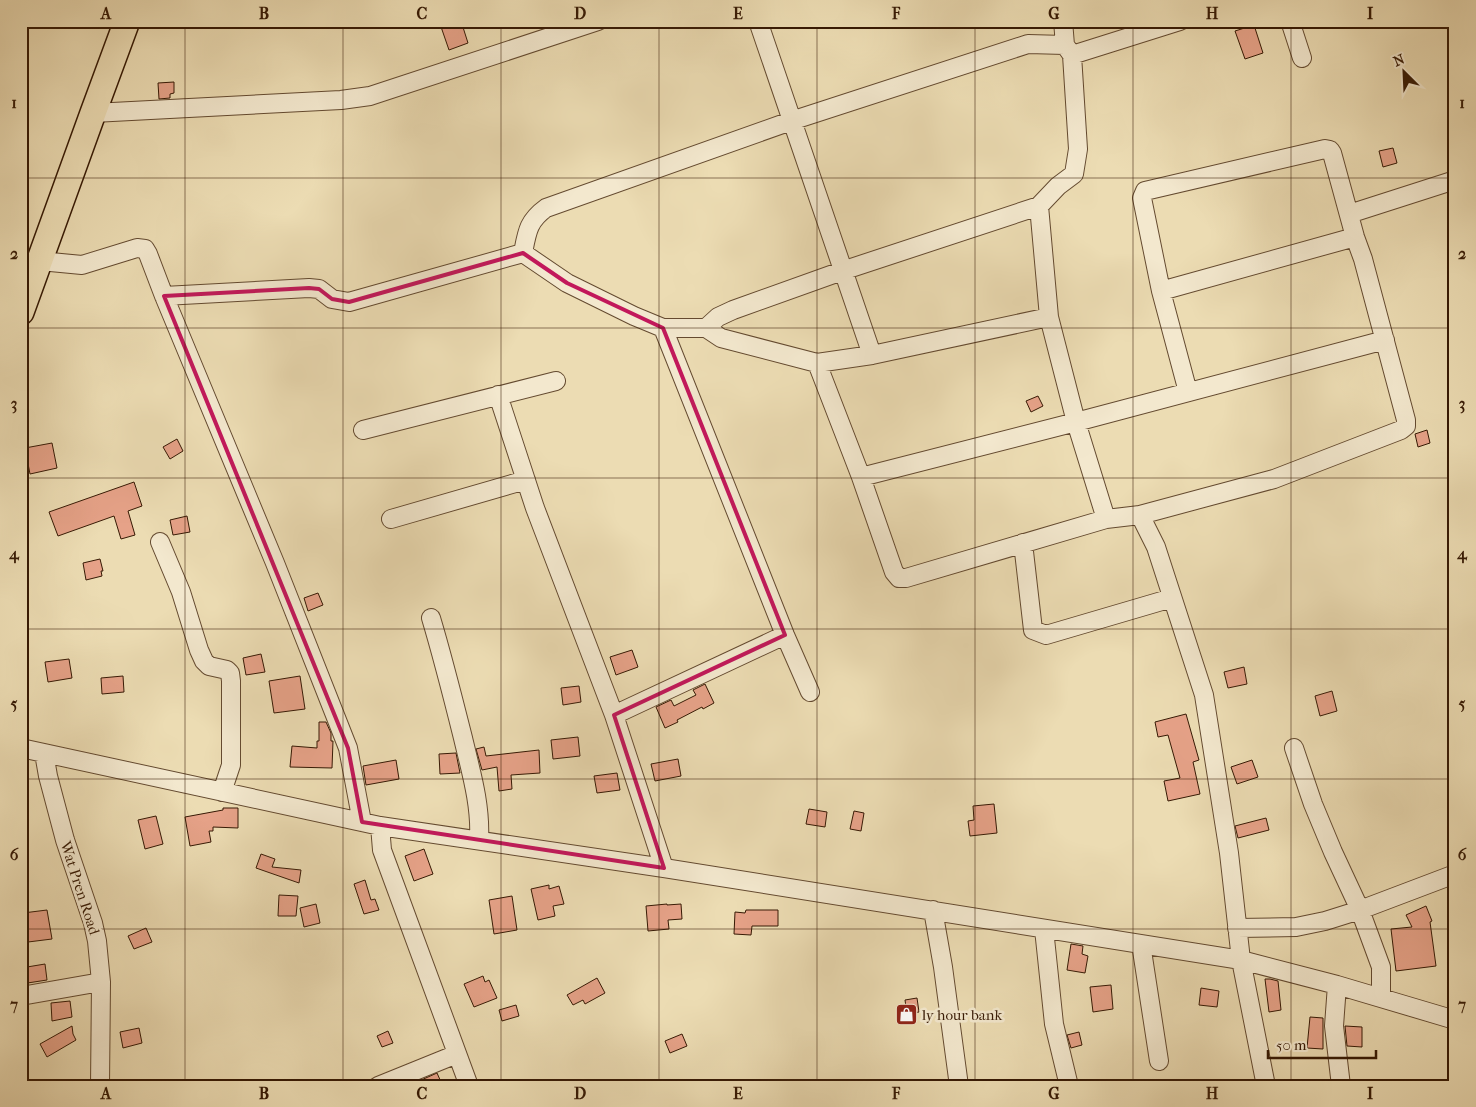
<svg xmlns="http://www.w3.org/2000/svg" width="1476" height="1107" font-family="'IM FELL French Canon',serif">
	<rect width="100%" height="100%" fill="#ecdcb3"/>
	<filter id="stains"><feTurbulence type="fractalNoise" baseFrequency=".004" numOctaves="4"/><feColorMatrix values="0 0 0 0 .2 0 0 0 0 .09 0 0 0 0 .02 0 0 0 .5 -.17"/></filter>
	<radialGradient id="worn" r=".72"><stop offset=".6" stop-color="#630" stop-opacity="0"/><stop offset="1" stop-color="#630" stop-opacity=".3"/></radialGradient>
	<path fill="#e6a288" stroke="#361904" d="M439 21H461L468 43 449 50Z
		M1254 25 1263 53 1245 59 1235 31Z
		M174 82V93L170 94V98L159 99 158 83Z
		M1393 148 1397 163 1383 167 1379 151Z
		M1038 396 1043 406 1031 412 1026 401Z
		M1427 430 1430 443 1418 447 1415 434Z
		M177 439 183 451 170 459 163 447Z
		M52 443 57 468 30 474 25 448Z
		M134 482 142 506 128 511 135 535 121 539 114 516 58 536 49 512Z
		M187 516 190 532 173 535 170 520Z
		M100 559 103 571H101L102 576 86 580 83 563Z
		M318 593 323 605 308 611 304 598Z
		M632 650 638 667 616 675 610 657Z
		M261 654 265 672 246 675 243 658Z
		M69 659 72 678 48 682 45 662Z
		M1244 667 1247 684 1228 688 1224 672Z
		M123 676 124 692 102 694 101 678Z
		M300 676 305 709 274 713 269 681Z
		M705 684 714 703 703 709 702 707 677 720 678 722 665 728 656 707 671 700 674 706 696 695 693 690Z
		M579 686 581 702 563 705 561 688Z
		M1332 691 1337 711 1320 716 1315 696Z
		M1186 714 1199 760 1193 762 1200 794 1168 801 1164 781 1180 778 1168 735 1158 737 1155 722Z
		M319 722H326L331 733V741H333L332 768 290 767 292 746 317 748V741H319Z
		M578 737 580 756 553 759 551 740Z
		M484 747 486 756 539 750 540 773 511 775 512 789 499 791 497 767 482 770 476 749Z
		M456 753 460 773 440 774 439 754Z
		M678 759 681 776 655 781 651 764Z
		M396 760 399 779 366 785 363 766Z
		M1252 760 1258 777 1237 784 1231 767Z
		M617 773 620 790 597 793 594 776Z
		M994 804 997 833 970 836 968 821 974 820 973 806Z
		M223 808H238V828L213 827V831H209L211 842 190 846 185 817 223 810Z
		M809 809 827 812 825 827 806 824Z
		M854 811 864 813 861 831 850 829Z
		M156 816 163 844 145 849 138 820Z
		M1266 818 1269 830 1238 838 1235 826Z
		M424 849 433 874 414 881 405 856Z
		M261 854 275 859 272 867 301 870 299 883 256 868Z
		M365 880 371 900 375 899 379 910 364 914 354 884Z
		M549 885V889L559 886 564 904 553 906 555 916 538 920 531 889Z
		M279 895 298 896 296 916H278Z
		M512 896 517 930 494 934 489 900Z
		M316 904 320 923 304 927 300 908Z
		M667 904V905L681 904 682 919 668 920 669 929 648 931 646 906Z
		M1426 906 1432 921 1430 922 1436 966 1396 971 1391 929 1412 927 1406 915Z
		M47 910 52 939 28 942 23 913Z
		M746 910H778V926H752L751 935 734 934 735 912 745 913Z
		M146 928 152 942 134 949 128 936Z
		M1071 944 1083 946 1082 954 1088 956 1085 973 1067 970Z
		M45 964 47 980 21 984V968Z
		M483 976 485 982 489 980 497 998 474 1007 464 984Z
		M597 978 605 993 585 1004 583 1000 573 1005 567 995Z
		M1265 979H1270L1278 981 1281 1010 1269 1012Z
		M1111 985 1113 1009 1093 1012 1090 987Z
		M1201 988 1219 991 1217 1007 1199 1005Z
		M917 998 919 1012 907 1014 905 1000Z
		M70 1001 72 1017 52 1021 51 1003Z
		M516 1005 519 1016 502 1021 499 1010Z
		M1310 1017 1323 1018V1049L1307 1048Z
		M72 1026 73 1034 76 1040 47 1057 40 1044Z
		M1345 1026 1362 1027V1047L1347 1046Z
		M139 1028 142 1043 123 1048 120 1032Z
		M388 1031 393 1043 382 1047 377 1036Z
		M1079 1032 1082 1045 1071 1048 1067 1035Z
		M682 1034 687 1046 670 1053 665 1041Z
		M437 1073 441 1082 431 1086H421L419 1081Z"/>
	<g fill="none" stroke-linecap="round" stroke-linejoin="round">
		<defs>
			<path id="minor" d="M758 21 872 355
				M1063 21 1065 45
				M1290 21 1302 58
				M1072 55 1180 21
				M93 113 341 100 370 96 598 21
				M1349 214 1455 180
				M40 261 82 265 137 248 145 249 148 254 164 296 275 563 348 748 362 822
				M1161 291 1355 237
				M164 296 309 288 319 289 332 299 349 302 523 253
				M1049 317 872 355 817 363 721 338 706 328H663L634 316 567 283 523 253C527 232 528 221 546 208L791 121 1028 44 1065 45 1072 55 1078 149 1074 174 1058 186 1039 206 1049 317 1076 422 1106 519 1140 515 1156 547 1204 695 1229 853 1241 960 1266 1086
				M663 328 785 635 810 692
				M706 328 718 317 733 310 842 271 1039 206
				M817 363 861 477 894 572 899 578H906L1106 519
				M498 395 535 508 614 715 664 868
				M363 430 556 381
				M861 477 1076 422 1385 340
				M1140 515 1274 479 1401 430 1406 426V420L1363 259 1355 237 1332 153 1330 150 1325 149 1145 191 1142 198 1161 291 1188 392
				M391 519 526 480
				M160 542 181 592 199 650 204 661 209 666 227 670 230 673 231 681V765L222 792
				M1023 543 1033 630 1046 635 1172 598
				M431 618C443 658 453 698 463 738 471 772 481 805 479 840
				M614 715 785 635
				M21 748 380 826 664 868 1241 960 1337 985 1455 1020
				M1294 748 1313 804 1333 852 1360 910 1381 967V998
				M44 753 48 776 65 840 93 923 97 941 101 982 100 1086
				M380 826 382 850 469 1086
				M933 910 943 967 959 1086
				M1237 928 1296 927 1325 921 1360 910 1455 874
				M1044 929 1054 1024 1069 1086
				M1141 944 1159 1061
				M1337 985 1334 1026 1341 1086
				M21 996 101 982
				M378 1086 457 1054"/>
			<path id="highway" d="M21 312 93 113 127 21"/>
		</defs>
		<use href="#minor" stroke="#644a30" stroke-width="20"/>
		<use href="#highway" stroke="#361904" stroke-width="28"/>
		<use href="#minor" stroke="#f3e8ce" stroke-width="18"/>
		<use href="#highway" stroke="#ecdcb3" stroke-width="25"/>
	</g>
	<path fill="none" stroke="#c2185b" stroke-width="4" stroke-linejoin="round" d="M523 253 567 283 663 328 785 635 614 715 664 868 362 822 348 748 164 296 309 288 319 289 332 299 349 302Z"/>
	<path fill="none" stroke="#361904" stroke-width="1" stroke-opacity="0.55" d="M185 21V1086M343 21V1086M501 21V1086M659 21V1086M817 21V1086M975 21V1086M1133 21V1086M1291 21V1086M21 178H1455M21 328H1455M21 478H1455M21 629H1455M21 779H1455M21 929H1455"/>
	<defs>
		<symbol id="shop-square" viewBox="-11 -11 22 22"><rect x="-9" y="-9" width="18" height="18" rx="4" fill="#8f2418" stroke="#f3e8ce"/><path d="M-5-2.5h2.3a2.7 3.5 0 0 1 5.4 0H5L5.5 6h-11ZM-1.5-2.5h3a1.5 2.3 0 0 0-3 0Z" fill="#fff"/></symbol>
	</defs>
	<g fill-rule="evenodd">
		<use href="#shop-square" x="894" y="1002" width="25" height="25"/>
	</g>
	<g text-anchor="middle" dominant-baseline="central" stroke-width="5" stroke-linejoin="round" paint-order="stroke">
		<g font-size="15" fill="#361904" stroke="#f3e8ce">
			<text transform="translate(80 888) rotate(72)">Wat Pren Road</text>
		</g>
		<g font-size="15" fill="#361904" stroke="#f3e8ce" text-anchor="start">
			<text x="922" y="1015">ly hour bank</text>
		</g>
	</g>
	<rect width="1476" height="1107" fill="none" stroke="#ecdcb3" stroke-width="55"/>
	<g transform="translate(1404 72) rotate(336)" stroke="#f3e8ce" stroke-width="4" paint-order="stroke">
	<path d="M0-4L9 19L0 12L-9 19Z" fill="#361904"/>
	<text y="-8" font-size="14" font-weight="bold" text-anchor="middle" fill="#361904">N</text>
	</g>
	<path d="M1268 1050v8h108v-8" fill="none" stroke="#361904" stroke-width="2.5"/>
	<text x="1276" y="1050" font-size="15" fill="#361904" stroke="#f3e8ce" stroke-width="4" paint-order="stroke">50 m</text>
	<rect x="28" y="28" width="1420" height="1052" fill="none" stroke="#361904" stroke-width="2"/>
	<g font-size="16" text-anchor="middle" font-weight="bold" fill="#361904">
		<text x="106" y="19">A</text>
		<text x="264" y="19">B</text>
		<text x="422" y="19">C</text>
		<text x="580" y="19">D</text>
		<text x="738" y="19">E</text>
		<text x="896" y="19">F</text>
		<text x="1054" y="19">G</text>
		<text x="1212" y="19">H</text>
		<text x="1370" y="19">I</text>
		<text x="14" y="108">1</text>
		<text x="1462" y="108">1</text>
		<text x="14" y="259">2</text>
		<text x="1462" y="259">2</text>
		<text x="14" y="409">3</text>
		<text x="1462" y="409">3</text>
		<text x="14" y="559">4</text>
		<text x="1462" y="559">4</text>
		<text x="14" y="709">5</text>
		<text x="1462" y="709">5</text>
		<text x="14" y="860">6</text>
		<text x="1462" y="860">6</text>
		<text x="14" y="1010">7</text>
		<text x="1462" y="1010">7</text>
		<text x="106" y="1099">A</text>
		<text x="264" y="1099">B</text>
		<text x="422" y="1099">C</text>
		<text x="580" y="1099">D</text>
		<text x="738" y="1099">E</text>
		<text x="896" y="1099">F</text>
		<text x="1054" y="1099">G</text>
		<text x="1212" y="1099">H</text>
		<text x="1370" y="1099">I</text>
	</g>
	<rect width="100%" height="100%" filter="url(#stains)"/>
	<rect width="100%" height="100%" fill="url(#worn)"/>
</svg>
